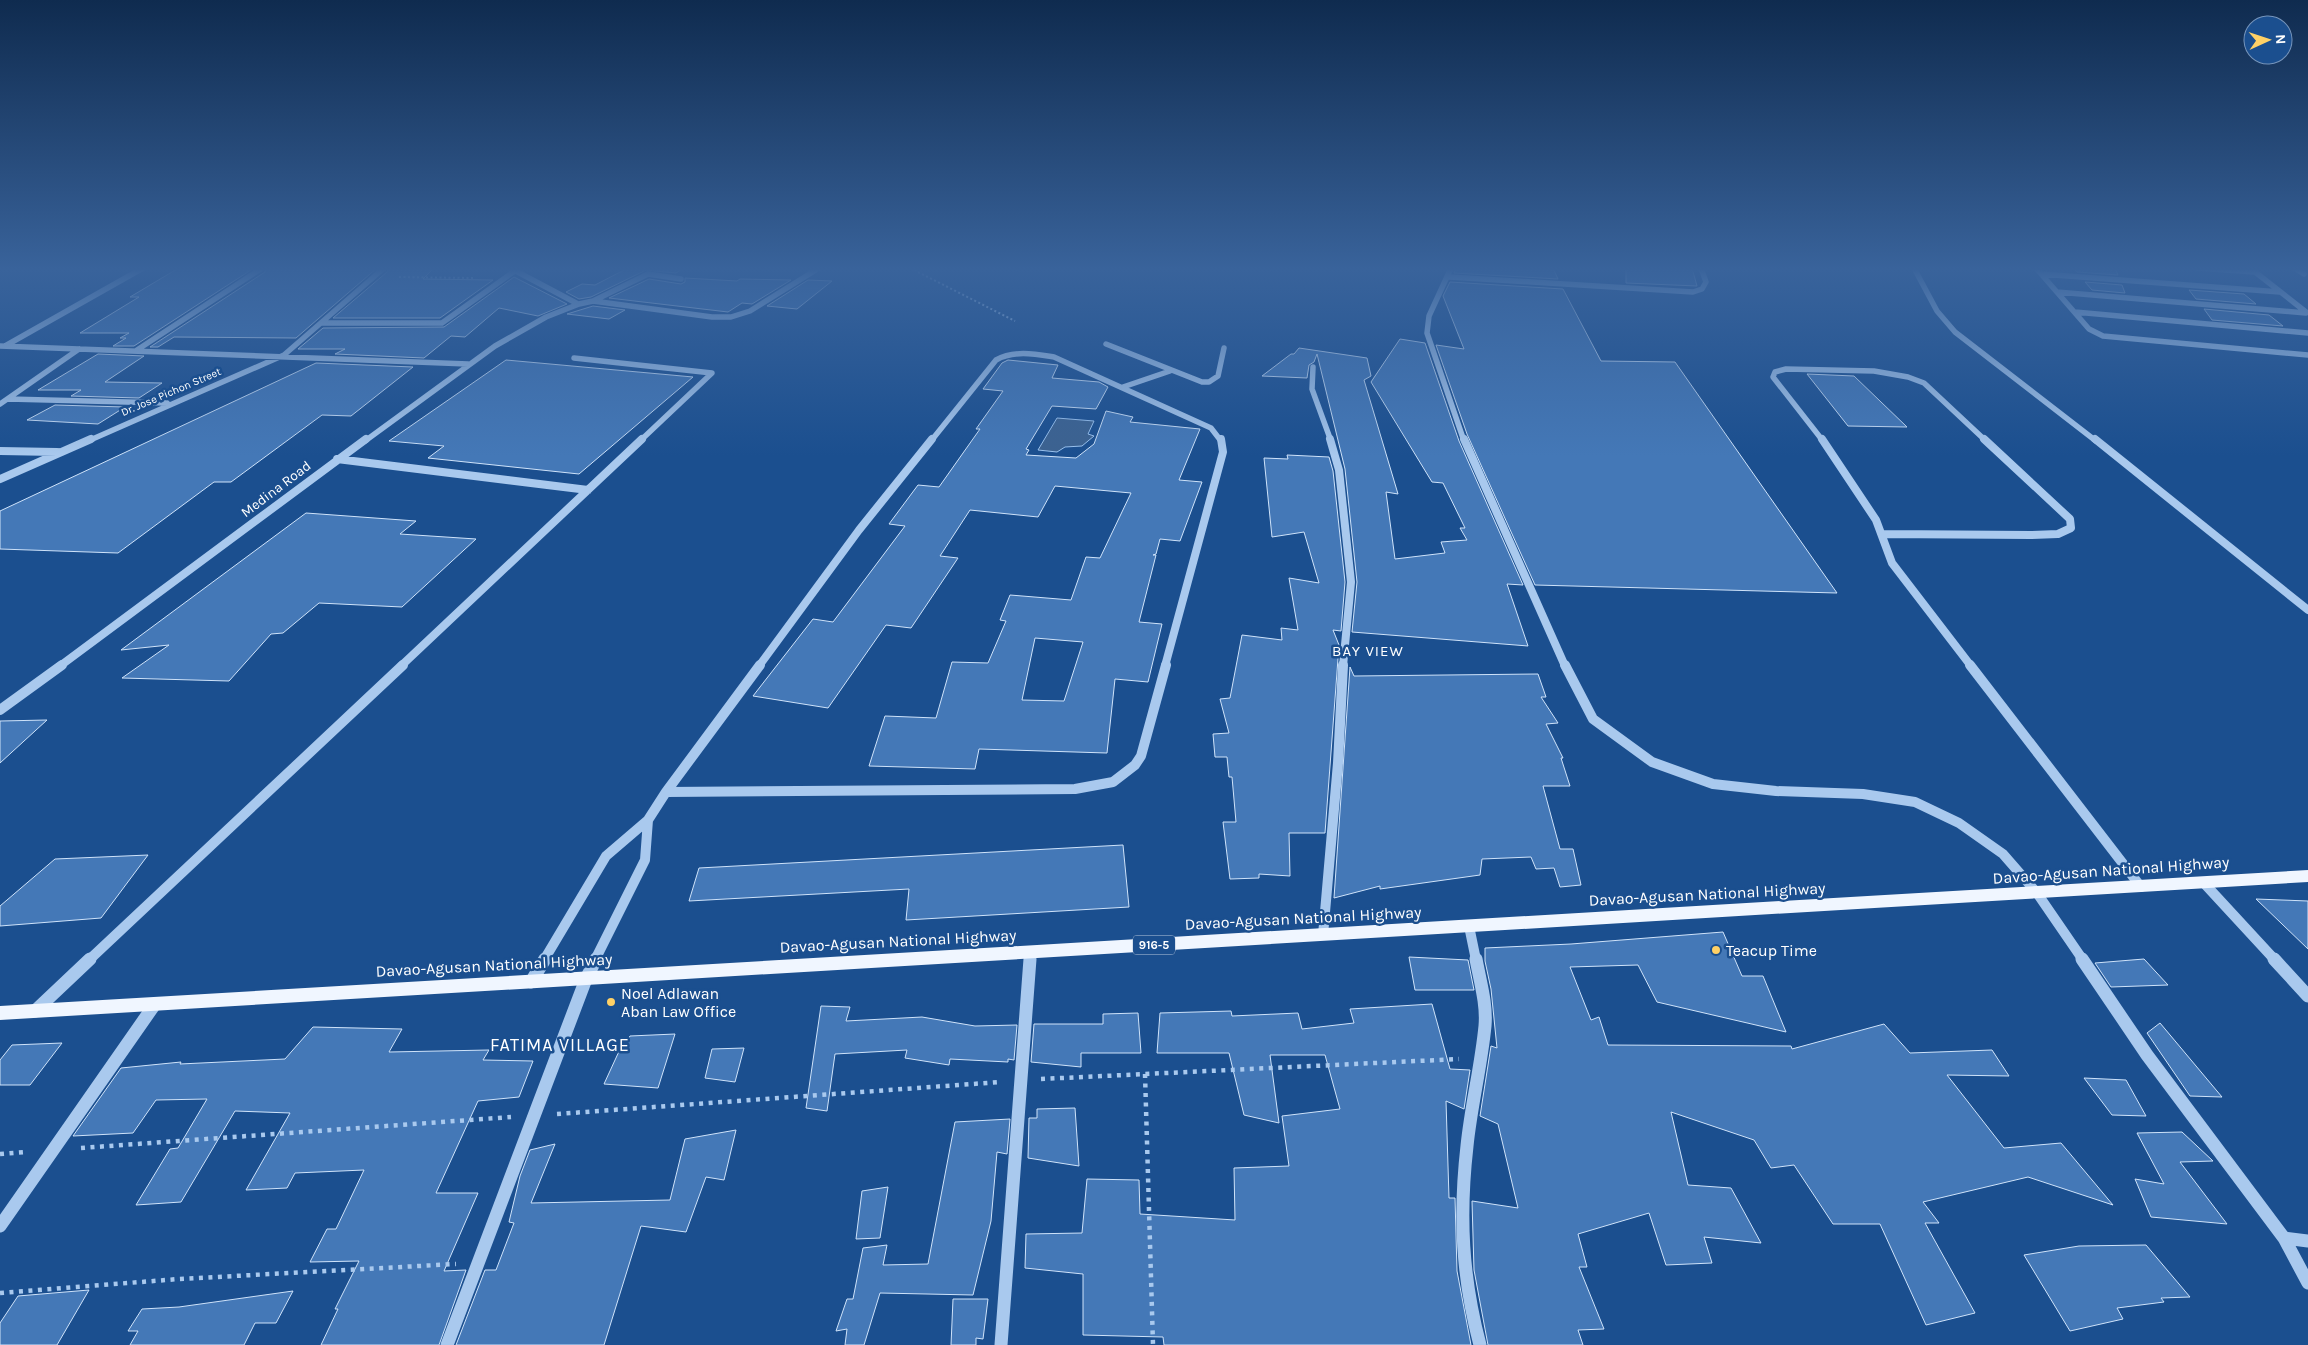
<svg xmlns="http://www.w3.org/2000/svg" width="2308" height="1345" font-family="Karla,sans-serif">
	<rect width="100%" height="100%" fill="#1b4f8f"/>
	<path fill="#3c6290" stroke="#9cc4f0" d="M1057 418 1094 421 1088 434 1094 436 1082 446 1065 447 1057 452 1038 450Z"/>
	<path fill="#4478b7" stroke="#cfe3fa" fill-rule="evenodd" d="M195 268H254L134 346H113L126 338H120L129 333H80L139 297H130L177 269Z
		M267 268H377L296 338 174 337 158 347H150L265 272Z
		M389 268H434L423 279 493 280 440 318H333L387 272Z
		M628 268H684L676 273 646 270 591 297 579 299 566 292 582 284 595 285Z
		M1456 268H1553L1558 279 1454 273Z
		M1626 268H1692L1697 286 1626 283Z
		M2073 268H2115L2118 275 2077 272Z
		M514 277 567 304 538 316 499 308 465 337 451 336 424 358 335 354 345 349H298L323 328 444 327Z
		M685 278 737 281 740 279 791 280 752 304 742 303 728 312 609 298 649 279 681 284 685 282Z
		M808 280 832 281 797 309 767 306Z
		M1450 282 1563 289 1601 361 1675 362 1837 593 1535 585 1467 434 1436 345 1464 349 1443 296Z
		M2085 282 2122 285 2125 293 2092 290Z
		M2189 290 2244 294 2256 304 2196 299Z
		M593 306 625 310 609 319 567 314Z
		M2204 309 2269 315 2283 326 2212 320Z
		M1400 339 1425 343 1459 441 1523 585 1507 584 1528 646 1352 632 1357 582 1345 469 1317 354 1314 362 1309 365 1307 378 1262 376 1291 354H1294L1299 348 1367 358 1371 376 1364 380 1398 494 1386 492 1395 559 1445 553 1441 542 1467 540 1460 528H1465L1443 483 1432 482 1371 382Z
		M98 354 144 356 105 382 162 383 139 398 71 396 81 390H38Z
		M506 360 693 377 579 474 428 458 444 446 389 441Z
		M1008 360 1058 365 1052 378 1099 382 1108 387 1096 409 1052 406 1026 449 1029 450 1026 455 1076 458 1094 444 1106 411 1133 417 1130 422 1200 429 1179 480 1202 482 1180 541 1160 539 1156 554 1153 555H1156L1139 622 1162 624 1148 682 1115 679 1107 753 979 749 975 769 869 766 885 716 936 718 952 662 988 663 1006 621 1000 620 1010 595 1071 600 1086 557 1100 558 1131 493 1055 486 1038 517 970 510 940 556 958 558 911 628 886 625 828 708 753 696 813 619 833 622 905 526 889 524 918 485 939 487 980 429H976L1003 391 983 389 1002 363ZM1035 638 1083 642 1064 701 1022 700Z
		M316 363 413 367 351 416 322 415 231 482H214L118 553 0 549V511Z
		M1807 374 1854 376 1907 427 1848 426Z
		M55 405 125 407 98 424 27 420Z
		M1287 455 1329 457 1333 471 1345 582 1341 631 1333 630 1339 645 1325 833H1289L1290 876 1259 874V878L1230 879 1223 822H1236L1232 777H1229L1227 757H1215L1213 734 1229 733 1220 699 1230 698 1242 635 1282 640 1281 628 1298 630 1289 578 1319 583 1304 532 1272 537 1264 458 1288 459Z
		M306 513 416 521 400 534 476 539 402 607 319 603 283 633 271 634 229 681 122 678 169 645 121 650Z
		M1350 667 1354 676 1538 674 1546 697H1541L1558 723 1546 724 1563 758H1561L1570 786H1543L1560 849H1573L1581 885 1560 887 1554 868 1536 869 1531 857 1482 859 1480 875 1380 889V886L1334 898Z
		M47 720 0 763V721Z
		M1123 845 1129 907 906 920 909 889 689 901 699 868Z
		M148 855 101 918 0 926V906L55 859Z
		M2256 899 2308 901V949Z
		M1723 932 1742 976H1763L1786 1032 1657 1002 1638 965 1570 967 1591 1020 1599 1017 1608 1045 1791 1046 1792 1049 1884 1024 1910 1053 1992 1050 2009 1076 1947 1075 2004 1148 2061 1143 2113 1205 2028 1177 1923 1202 1939 1223H1925L1975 1313 1926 1325 1880 1224H1833L1794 1165 1771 1168 1754 1140 1671 1112 1688 1185 1731 1188 1761 1243 1704 1237 1712 1263 1666 1265 1649 1213 1578 1234 1587 1267H1579L1604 1329 1578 1330 1583 1345H1488L1474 1270 1472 1201 1518 1208 1498 1124 1480 1116 1491 1046 1497 1048 1491 989 1485 961V948L1571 944Z
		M1409 957 1468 960 1474 990H1415Z
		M2144 959 2168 985 2111 987 2095 963Z
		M1432 1004 1450 1069 1470 1070 1464 1109 1446 1101 1449 1198H1455L1457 1271 1471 1345H1164L1163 1337 1083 1335V1274L1025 1268 1026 1234 1082 1233 1087 1179 1139 1180 1140 1214 1235 1220 1234 1168 1289 1166 1282 1116 1340 1109 1325 1055H1270L1279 1123 1244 1115 1229 1053H1157L1160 1013 1231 1011 1232 1016 1298 1013 1302 1029 1354 1023 1350 1009Z
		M821 1006 850 1007 846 1021 922 1017 975 1026 1017 1025 1014 1060 1008 1059V1062L950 1059 949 1065 905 1058 907 1050 835 1054 827 1111 806 1108Z
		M1138 1013 1141 1053H1081V1067L1031 1062 1034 1024H1103V1014Z
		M2160 1023 2222 1097 2190 1096 2147 1033Z
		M313 1027 402 1029 389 1052 489 1050 483 1060 533 1061 519 1097 478 1101 436 1193H478L444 1271 466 1270 439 1345H321L338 1309H335L359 1261 310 1262 327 1229H336L364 1170 295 1173 287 1188 246 1190 290 1113 235 1111 181 1202 136 1205 170 1149 178 1148 207 1099 156 1100 133 1133 73 1136 121 1068 181 1062 180 1064 285 1059Z
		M675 1034 658 1088 604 1084 621 1047H623L630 1036Z
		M62 1043 30 1085H0V1060L12 1045Z
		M744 1048 735 1082 705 1078 712 1049Z
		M2084 1078 2126 1080 2146 1116 2112 1115Z
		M1075 1108 1079 1166 1028 1158 1029 1118H1037V1109Z
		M1010 1119 1007 1154 997 1152 991 1221 973 1295 880 1293 864 1345H845L847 1329 836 1331 847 1299H853L863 1248 887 1245 883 1265 928 1264 955 1122Z
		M736 1130 724 1180 706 1177 686 1232 641 1226 604 1345H456L485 1270H496L514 1223 509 1222 520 1176 530 1150 555 1144 531 1203 670 1200 685 1139Z
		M2182 1132 2213 1161 2180 1162 2227 1224 2151 1217 2135 1179 2164 1184 2137 1133Z
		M888 1187 880 1238 856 1239 862 1191Z
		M2146 1245 2190 1297 2161 1298 2164 1302 2117 1308 2123 1319 2070 1331 2024 1255 2079 1246Z
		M89 1290 57 1345H0V1323L18 1296Z
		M293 1291 276 1323H255L244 1345H130L138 1331H128L142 1309 179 1307Z
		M953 1299H988L983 1339 976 1338V1345H951Z"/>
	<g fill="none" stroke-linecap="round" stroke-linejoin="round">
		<path stroke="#a9c9ee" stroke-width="2" stroke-dasharray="2 2.5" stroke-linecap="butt" d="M910 268 1015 321
			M399 277 473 278"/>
		<path stroke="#a9c9ee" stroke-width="4.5" stroke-dasharray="4 5.5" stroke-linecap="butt" d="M1145 1074 1153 1345
			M1041 1079 1459 1059
			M557 1114 1000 1082
			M81 1148 511 1117
			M0 1154 25 1152
			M0 1293 179 1279 456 1264"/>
		<path stroke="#a9c9ee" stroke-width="5.5" d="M1451 268 1429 316 1427 333 1464 441
			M1914 268 1937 311 1955 332 2096 441
			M2036 268 2089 329 2103 336 2308 355
			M2198 268 2255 272
			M2250 268 2306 312
			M2294 268 2304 274
			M512 269 578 304
			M2041 274 2280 292
			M1450 277 1693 292 1702 289 1706 282 1701 268
			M2057 292 2306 313
			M593 301 648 274 681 279
			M2075 312 2308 333
			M323 323H442L516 270
			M1106 344 1202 382H1209L1218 376 1224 348
			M0 346 468 364
			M5 346 143 268
			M137 350 262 268
			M574 358 712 373 640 441
			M1313 367 1312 389 1331 441
			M1123 387 1170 371
			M8 399 167 403
			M0 404 79 349
			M88 441 284 355 384 268
			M365 441 495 346 546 317 579 304 593 301 712 317H731L750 311 819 268
			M931 441 996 360C1014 350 1035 354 1054 357L1211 428 1221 441
			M1823 441 1773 377 1775 372 1786 369 1874 371 1908 377 1924 383 1986 441"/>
		<path stroke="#a9c9ee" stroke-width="8" d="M1330 439 1339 470 1351 582 1343 666
			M1464 439 1565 666
			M1822 439 1876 520 1892 563 1971 666
			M2095 439 2308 610
			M0 451 57 452
			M337 459 588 490
			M0 479 91 439
			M1882 534 2031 535 2058 534 2071 528 2070 519 1984 439
			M60 666 366 439
			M401 666 642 439
			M759 666 859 530 932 439
			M1165 666 1223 452 1221 439"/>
		<path stroke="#a9c9ee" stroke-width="10" d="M1565 665 1593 719 1652 762 1713 784 1776 791 1863 794 1915 802 1959 823 2003 854 2037 893 2083 960
			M1970 665 2141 887
			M0 710 62 665
			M666 792 760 665
			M666 792 1075 789 1113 782 1135 765 1141 756 1166 665
			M2203 882 2275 960
			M1469 926 1476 960
			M1323 935 1338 763 1343 665
			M89 960 403 665
			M544 960 606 856 648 820 666 792
			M595 960 645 860 648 820
			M1030 960 1031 952"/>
		<path stroke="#a9c9ee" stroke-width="13" d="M1476 959C1480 981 1487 1004 1485 1026 1481 1067 1471 1106 1467 1146 1459 1216 1462 1277 1480 1345
			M2082 959 2147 1055 2284 1238 2308 1283
			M2274 959 2308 996
			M531 982 545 959
			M35 1011 90 959
			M0 1226 155 1004
			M2284 1238 2308 1241
			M447 1345 586 979 596 959
			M1001 1345 1030 959"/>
		<path fill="#f0f6ff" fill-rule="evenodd" d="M2308 870V882L0 1020V1006Z"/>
	</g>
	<linearGradient id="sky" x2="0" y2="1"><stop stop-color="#0f2b4f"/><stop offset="0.59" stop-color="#39639b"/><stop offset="1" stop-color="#39639b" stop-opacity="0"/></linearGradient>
	<rect width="2308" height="456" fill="url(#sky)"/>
	<g fill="#ffd166" stroke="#1b4f8f" stroke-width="2">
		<circle cx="1716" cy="950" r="5"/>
		<circle cx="611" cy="1002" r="5"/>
	</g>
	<g text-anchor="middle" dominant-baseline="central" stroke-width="5" stroke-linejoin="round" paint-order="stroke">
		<g font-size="11" fill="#fff" stroke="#1b4f8f">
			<text transform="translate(171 392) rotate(-23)">Dr. Jose Pichon Street</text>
		</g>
		<rect fill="#1b4f8f" stroke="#bbcadd" stroke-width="1" x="1133" y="935.5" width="42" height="19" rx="4"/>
		<g font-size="12" font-weight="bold" fill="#fff">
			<text x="1154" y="945">916-5</text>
		</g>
		<g font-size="14" fill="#fff" stroke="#1b4f8f">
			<text transform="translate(276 489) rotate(-37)">Medina Road</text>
		</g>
		<g font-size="15" letter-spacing="1" fill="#fff" stroke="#1b4f8f">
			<text x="1368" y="651">BAY VIEW</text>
		</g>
		<g font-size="16" fill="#fff" stroke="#1b4f8f">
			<text transform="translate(2111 870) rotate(-4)">Davao-Agusan National Highway</text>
			<text transform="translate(1707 894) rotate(-3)">Davao-Agusan National Highway</text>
			<text transform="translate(1303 918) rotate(-3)">Davao-Agusan National Highway</text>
			<text transform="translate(898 941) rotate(-3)">Davao-Agusan National Highway</text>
			<text transform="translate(494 965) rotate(-3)">Davao-Agusan National Highway</text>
		</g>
		<g font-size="16" fill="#fff" stroke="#1b4f8f" text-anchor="start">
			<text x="1726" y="950">Teacup Time</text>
			<text x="621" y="993">Noel Adlawan<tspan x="621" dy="18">Aban Law Office</tspan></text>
		</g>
		<g font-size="18" letter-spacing="1" fill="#fff" stroke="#1b4f8f">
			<text x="560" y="1045">FATIMA VILLAGE</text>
		</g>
	</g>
	<g transform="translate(2268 40) rotate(87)"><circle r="24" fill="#1b4f8f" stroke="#7695bc"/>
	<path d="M0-4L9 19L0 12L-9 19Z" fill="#ffd166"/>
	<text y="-8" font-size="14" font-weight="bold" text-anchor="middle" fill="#ffffff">N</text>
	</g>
</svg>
